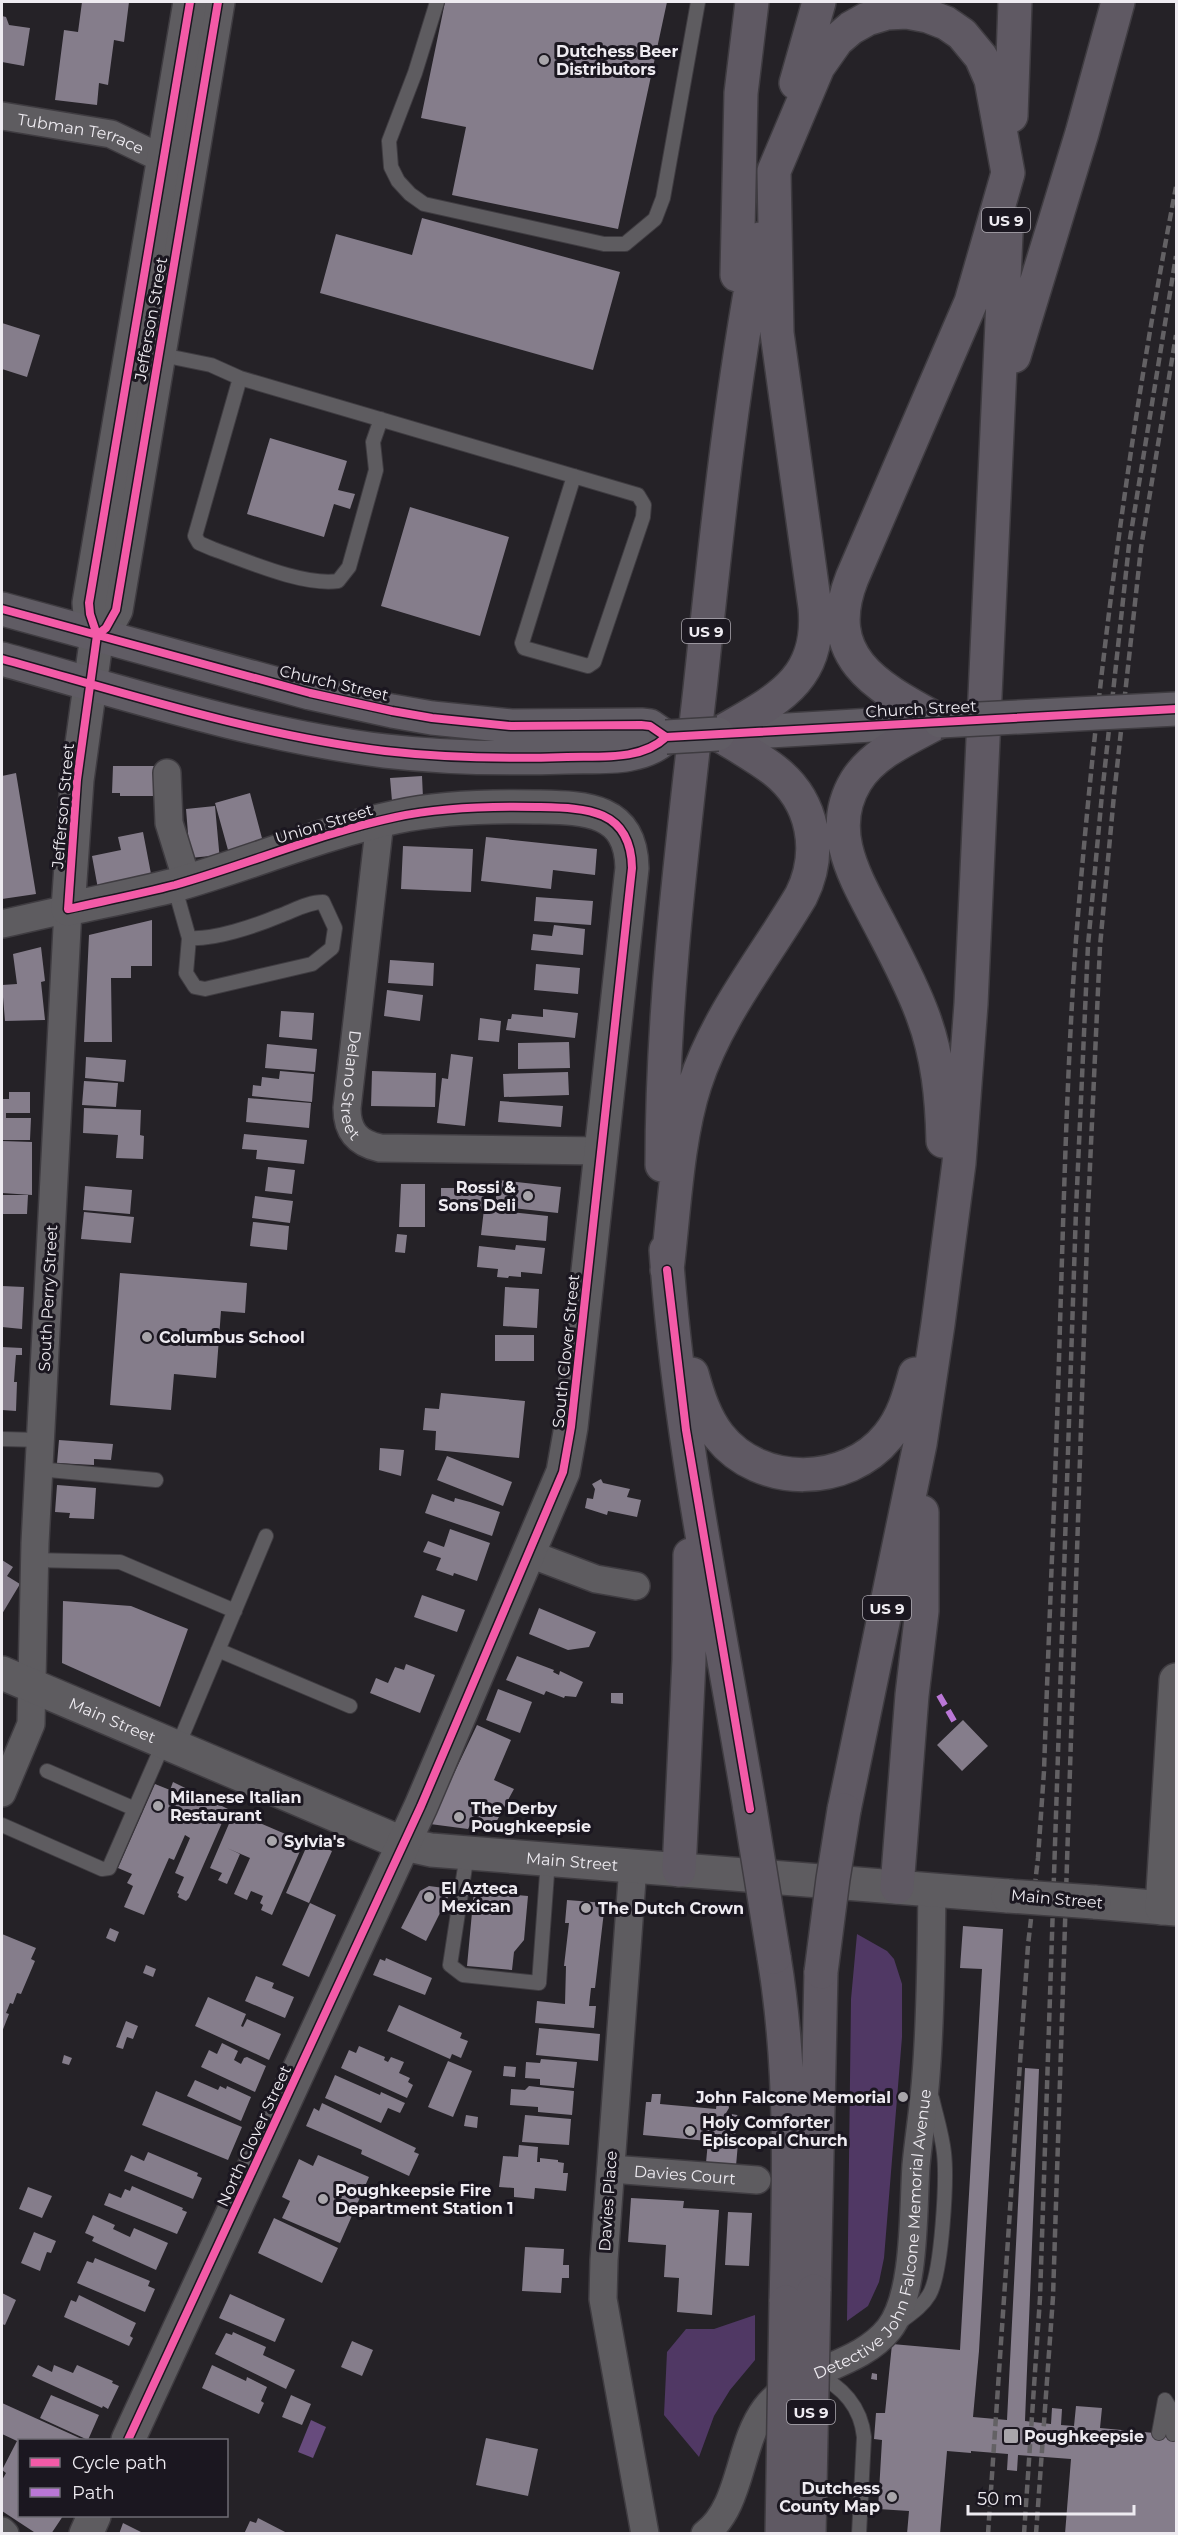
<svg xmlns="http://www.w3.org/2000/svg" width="1178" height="2535" font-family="Montserrat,sans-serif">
	<rect width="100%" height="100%" fill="#252227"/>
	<path fill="#503864" d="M857 1934 887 1951 894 1959 902 1984V2037L884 2258 879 2282 868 2306 847 2321 851 1999Z
		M755 2315V2360L730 2390 714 2416 699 2457 664 2415 667 2352 686 2329H714Z"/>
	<path fill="#674b7d" d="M311 2420 326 2427 313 2458 298 2452Z"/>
	<path fill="#857d8b" d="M82 2H129L124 42 114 40 108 85 99 83 97 105 55 100 64 30 78 32Z
		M445 2H667L618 229 452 195 466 127 421 118Z
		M2 16 6 17 9 25 30 28 24 66 2 62Z
		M422 218 620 272 593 370 320 293 336 234 412 255Z
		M2 323 40 335 27 377 2 369Z
		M270 438 347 461 338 490 355 494 350 509 334 504 324 537 247 514Z
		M410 507 509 537 480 636 381 606Z
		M113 766H154V796H120V793H112Z
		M16 773 36 894 2 899V776Z
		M422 776 423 798 392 801 390 778Z
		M250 793 263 842 228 850 215 803Z
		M215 806 220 861H210V856L190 858 186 809Z
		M143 832 152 879 98 889 92 856 121 850 118 837Z
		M486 837 597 849 595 875 553 870 551 889 481 881Z
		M403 846 473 849 471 892 401 889Z
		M536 897 593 901 591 925 534 921Z
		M152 920V966H131V978H111L112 1042H84L89 935Z
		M554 925 585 929 583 955 531 950 533 934 552 936Z
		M41 947 45 981 41 982 45 1020 5 1021 2 985 17 984 13 954Z
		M390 960 434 963 433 986 388 983Z
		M536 964 580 968 578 994 534 990Z
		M387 990 423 995 420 1021 384 1016Z
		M543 1009 578 1013 575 1038 506 1030 508 1019H511L512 1014 543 1017Z
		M281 1011 314 1013 312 1040 279 1037Z
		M480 1018 501 1021 499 1042 478 1040Z
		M569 1042 570 1068 518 1069V1043Z
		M267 1044 317 1049 315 1072 265 1068Z
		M451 1054 473 1057 465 1126 437 1123 442 1078 448 1079Z
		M86 1057 126 1060 124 1082 85 1078Z
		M280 1071 314 1074 312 1102 252 1096 253 1085 261 1086 262 1077 279 1079Z
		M372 1071 436 1073 435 1107 371 1106Z
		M568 1072 569 1095 504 1097 503 1074Z
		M84 1081 118 1083 116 1107 82 1105Z
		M9 1092H30V1113H6V1118H31L30 1140H2V1099H9Z
		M248 1098 311 1103 309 1128 246 1122Z
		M500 1101 563 1106 561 1127 498 1122Z
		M84 1108 141 1110 140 1135 144 1136 143 1159 116 1158 118 1135 83 1133Z
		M244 1134 307 1140 304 1164 256 1159 257 1150 242 1149Z
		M2 1141 32 1142V1195L2 1193Z
		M268 1167 295 1170 292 1194 265 1191Z
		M498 1180 561 1187 558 1213 495 1206Z
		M401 1184H425V1227H399Z
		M85 1186 132 1190 130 1214 83 1210Z
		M441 1188H484V1209H441Z
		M2 1195H28L27 1214H2Z
		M255 1196 293 1201 290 1223 252 1218Z
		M484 1209 548 1216 546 1241 481 1235Z
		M84 1212 134 1217 131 1243 81 1239Z
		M253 1222 289 1226 287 1250 250 1246Z
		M397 1234 407 1235 405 1253 395 1252Z
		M516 1245 545 1248 542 1274 521 1272V1277L509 1276 508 1278 497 1277 498 1269 477 1267 479 1246 515 1250Z
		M120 1273 247 1283 245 1313 221 1311 216 1378 174 1374 171 1410 110 1405Z
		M2 1286 24 1287 22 1329 2 1327Z
		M505 1287 539 1289 537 1328 503 1326Z
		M495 1335H534V1361H495Z
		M2 1347 22 1348V1355H16L15 1367 14 1382H17L16 1411 2 1410Z
		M441 1393 525 1401 519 1458 435 1450 436 1431 423 1430 425 1408 439 1409Z
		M59 1440 113 1444 111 1460 94 1459V1465L57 1463Z
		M380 1448 404 1450 401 1476 379 1470Z
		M447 1456 512 1482 503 1506 437 1480Z
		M601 1479 603 1483 630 1489 627 1497 641 1500 637 1517 608 1511 607 1515 585 1508 587 1498 593 1499 595 1489 592 1484Z
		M57 1485 96 1488 94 1519 69 1518 70 1513 55 1512Z
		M432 1494 454 1502 455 1498 470 1502 500 1512 492 1536 425 1513Z
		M450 1529 490 1543 477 1581 454 1573 453 1576 436 1570 441 1558 423 1552 428 1541 444 1547Z
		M2 1560 13 1567 7 1576 20 1584 2 1614Z
		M422 1595 465 1610 457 1632 414 1617Z
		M63 1601 131 1606 188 1629 160 1707 62 1663Z
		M539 1608 596 1632 589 1647 568 1650 529 1634Z
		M517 1656 554 1670 553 1672 559 1675 560 1671 583 1682 576 1697 565 1696 564 1698 546 1691 544 1695 506 1680Z
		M406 1664 435 1675 420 1713 370 1693 376 1678 388 1683 395 1667 404 1670Z
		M498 1689 532 1702 520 1733 486 1720Z
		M611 1693H623V1704L611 1703Z
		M963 1720 988 1746 962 1771 937 1745Z
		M477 1725 511 1740 494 1780 514 1789 494 1826 473 1819 468 1829 430 1824Z
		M173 1782 228 1809 189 1898 186 1901 178 1897 179 1894 177 1893 184 1877 175 1873 190 1838 185 1835 174 1860 169 1858 144 1915 124 1907 133 1886 127 1883 132 1874 118 1868 155 1784 170 1790Z
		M234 1812 304 1842 272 1915 261 1910 263 1905 260 1903 263 1896 251 1891 247 1900 234 1894 250 1858 227 1848 240 1854 227 1884 218 1880 222 1873 210 1868Z
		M309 1841 332 1851 309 1903 286 1893Z
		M429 1886 452 1889 426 1941 401 1928 420 1891Z
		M474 1891 528 1896 524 1940 514 1952 512 1970 467 1966Z
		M567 1900 605 1903 595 1988H591L589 2006H596L594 2028 535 2023 537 2001 565 2004 566 1966H564L569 1923H565Z
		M310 1903 336 1915 309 1977 282 1965Z
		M963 1926 1003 1929 979 2351 973 2417 1007 2420 1025 2068 1039 2069 1025 2421 1051 2424 1052 2408 1062 2409 1061 2425 1074 2426 1076 2406 1102 2408 1100 2428 1176 2435V2534H1065L1071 2459 1018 2455 1017 2471 1007 2470 1008 2454 971 2451V2453L947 2451 940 2534H907L909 2511 878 2509 882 2440 874 2439 876 2413H885L892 2344 960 2350 982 1969 960 1968Z
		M110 1928 119 1932 115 1942 106 1938Z
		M2 1934 36 1948 31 1959 35 1961 21 1994 17 1993 13 2004 10 2003 6 2013 9 2014 2 2032Z
		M386 1958 432 1978 425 1995 373 1975 380 1959 385 1961Z
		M146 1965 156 1969 153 1977 143 1973Z
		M256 1976 274 1983 272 1988 294 1997 285 2018 245 2001Z
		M208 1997 246 2014 241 2026 243 2027 247 2019 281 2034 269 2060 195 2026Z
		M399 2005 462 2033 460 2038 468 2041 461 2058 452 2054 450 2059 387 2031Z
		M126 2021 138 2026 133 2039 127 2037 123 2049 116 2047Z
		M539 2028 600 2034 598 2061 536 2055Z
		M222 2043 238 2051 234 2060 241 2064 244 2058 247 2057 266 2066 255 2092 201 2067 209 2050 217 2054Z
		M359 2046 385 2057 384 2060 388 2062 391 2057 404 2062 399 2073 410 2078 408 2082 413 2085 407 2098 341 2068 349 2050 356 2053Z
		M64 2055 72 2058 69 2065 62 2063Z
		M541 2059 577 2062 574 2088 540 2085V2079L525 2078 526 2062 540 2063Z
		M448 2061 472 2071 453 2117 428 2107Z
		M504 2066 516 2067 515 2077 503 2076Z
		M335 2075 380 2095 381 2092 405 2103 400 2113 388 2108 381 2123 325 2098Z
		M195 2080 218 2090 220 2086 226 2089 227 2086 251 2097 241 2121 187 2096Z
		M529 2086 574 2091 572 2115 538 2112V2107L510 2105 511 2089 525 2090Z
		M156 2091 242 2127 228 2160 142 2125Z
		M652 2094H661L660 2104 716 2109 717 2101 721 2098 727 2099 729 2108 726 2113 737 2115 740 2121 739 2129 735 2134 727 2136V2143H738L736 2166 706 2163 708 2141 643 2135 646 2102H651Z
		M322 2103 416 2148 414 2152 419 2154 409 2176 361 2154 362 2150 306 2126 314 2108 319 2111Z
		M466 2115 478 2117 477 2128 464 2126Z
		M525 2115 571 2119 569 2145 522 2142Z
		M519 2145 538 2147 537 2162H540V2158L558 2160V2162L564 2163 563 2173H568L566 2191 535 2188 534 2199 514 2197V2188L499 2187 503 2156 518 2157Z
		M148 2152 198 2173 197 2176 202 2178 193 2199 124 2171 131 2155 144 2161Z
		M318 2155 369 2177 340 2243 282 2218 290 2201 282 2197 299 2159 313 2166Z
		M132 2186 183 2208 182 2210 187 2212 177 2234 104 2205 109 2193 121 2198 125 2189 130 2191Z
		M28 2187 52 2196 42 2218 19 2209Z
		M631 2198 684 2201 683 2208 719 2210 712 2315 677 2312 679 2278 664 2277 666 2245 628 2242Z
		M728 2212 752 2213 749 2266 725 2265Z
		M93 2215 115 2225 113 2229 130 2237 134 2228 168 2243 156 2270 92 2241 94 2237 85 2233Z
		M274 2218 338 2248 322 2283 258 2253Z
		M34 2232 56 2241 51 2253 47 2252 40 2271 21 2263Z
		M525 2247 564 2249 563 2265H569V2278H562L561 2293 522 2291Z
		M95 2258 150 2281 148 2286 155 2289 145 2312 77 2283 87 2261 93 2263Z
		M2 2293 16 2300 5 2325 2 2324Z
		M230 2294 285 2319 275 2342 219 2318Z
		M79 2295 136 2323 130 2336 133 2338 129 2346 64 2317 71 2300 76 2302Z
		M233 2332 266 2347 263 2355 295 2370 286 2389 215 2354 226 2333 232 2335Z
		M352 2341 373 2350 362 2376 341 2367Z
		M38 2365 52 2372 54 2365 73 2373 77 2365 113 2381 112 2383 119 2386 108 2409 103 2406 102 2408 32 2376Z
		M212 2365 246 2381 247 2377 267 2387 261 2401 264 2403 259 2414 202 2388Z
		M872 2373 877 2374V2380L871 2379Z
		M51 2395 99 2415 88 2440 40 2418Z
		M291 2395 311 2404 302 2425 282 2417Z
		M2 2403 84 2440H20V2516H63L51 2534H37L2 2511V2480L6 2473 2 2470 17 2441 2 2434Z
		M486 2438 538 2449 528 2496 476 2485Z
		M258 2518 289 2534H244L250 2521 256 2523Z
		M123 2523 145 2534H119Z"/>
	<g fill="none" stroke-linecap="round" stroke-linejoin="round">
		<defs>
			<path id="service" d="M437 2 415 73 389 141 391 167 398 181 410 194 424 204 604 244H625L655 219 663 198 698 2
				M157 354 211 365 240 378 638 495 644 505 643 517 594 662 588 666 524 648 522 643 574 476
				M240 378 195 536 199 543 213 549C247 561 303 586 338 581L349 567 376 470 373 442 381 419
				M174 885 189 938C214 940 255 926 279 916 293 911 308 902 323 902L335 928 332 948 312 964 205 989 195 987 186 973 189 938
				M2 1439 40 1440
				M38 1469 156 1480
				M34 1560 120 1562 235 1611
				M218 1650 350 1706
				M177 1748 266 1536
				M47 1771 135 1809
				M2 1825 102 1869 109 1868 164 1742
				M467 1854 450 1965 463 1975 539 1983 548 1860
				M899 2323C909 2315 922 2307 929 2295 942 2274 947 2179 944 2153 942 2134 936 2116 932 2098
				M815 2374C842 2386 861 2407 864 2437L859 2534
				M1165 2400 1172 2411 1173 2434
				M1159 2433 1165 2400"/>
			<g id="minor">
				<path id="s1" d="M2 116 111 134 180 167"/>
				<path d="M167 773 169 823 187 881"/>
				<path id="s2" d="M380 821 347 1108C347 1131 357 1143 380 1148L601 1151"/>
				<path d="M2 924 68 909 35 1543 31 1724 2 1793"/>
				<path d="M530 1554 596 1579 636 1586"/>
				<path d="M633 1866 604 2260 603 2299 645 2534"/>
				<path id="s3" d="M611 2169 757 2180"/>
				<path d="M2 2531 5 2534"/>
				<path id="s4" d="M705 2534C742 2506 738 2445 765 2409 796 2368 857 2369 889 2329 916 2295 913 2209 916 2165 919 2135 924 2105 926 2075 931 2014 931 1951 932 1890"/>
			</g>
			<g id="tertiary">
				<path d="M97 635 106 628 116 610 218 2"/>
				<path id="s5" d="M2 1673 404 1844 431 1850 1008 1896"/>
				<path d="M1094 1902 1176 1909"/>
				<path d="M1162 1908 1176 1680"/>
				<path d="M128 2440 421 1806 563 1472 571 1427 632 868C631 807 583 808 536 807 490 806 442 807 396 817 321 833 249 864 175 885 140 894 104 901 68 909L77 780 97 635 90 614 89 603 190 2"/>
				<path d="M86 2534 94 2516"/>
			</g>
			<path id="trunk" d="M2 609 310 693 392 711 432 718 511 726 641 725 650 726 666 737C641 761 600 756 567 757 506 759 446 758 385 751 255 735 128 694 2 659
				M718 734 940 721"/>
			<path id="motorway" d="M796 83 819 2
				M1011 116 1015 2
				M737 275 741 93 752 2
				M1014 356 1082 133 1118 2
				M940 721C911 737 874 752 856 781 826 830 855 877 878 921 894 952 911 983 923 1016 938 1056 942 1098 943 1141
				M662 1165C662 1006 682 848 700 689 716 539 731 388 760 239
				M666 1250C679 1438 719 1623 750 1809
				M667 1270C674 1212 677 1139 695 1084 717 1016 765 957 801 896 823 852 814 801 774 770 757 757 737 746 718 734 774 701 822 682 815 607L777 333 774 171 818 67 837 40 851 28 867 19 887 13 907 12 928 16 946 23 962 34 981 57 991 80 1008 173 971 302 852 578C820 659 880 688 940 721
				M692 1374C698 1396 705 1418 719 1436 760 1488 847 1487 888 1436 903 1418 909 1396 915 1374
				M844 1810 920 1444 938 1324 959 1163 971 1004 1006 234
				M679 1870 689 1660 690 1555
				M897 1887 912 1695 922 1611V1512
				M774 1957C793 2072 789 2186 786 2302
				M814 2291 821 1972"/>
		</defs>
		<use href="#service" stroke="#3f3c41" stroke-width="16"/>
		<use href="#minor" stroke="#3f3c41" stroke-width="30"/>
		<use href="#tertiary" stroke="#3f3c41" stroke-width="36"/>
		<use href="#trunk" stroke="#3f3c41" stroke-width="36"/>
		<use href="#motorway" stroke="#3f3c41" stroke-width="36"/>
		<use href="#service" stroke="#5e5c60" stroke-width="14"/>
		<use href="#minor" stroke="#5e5c60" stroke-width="27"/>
		<use href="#tertiary" stroke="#5e5c60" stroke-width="33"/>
		<use href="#trunk" stroke="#605c64" stroke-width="33"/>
		<use href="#motorway" stroke="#5f5963" stroke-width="33"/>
		<path stroke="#636164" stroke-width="4.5" stroke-dasharray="9 4.5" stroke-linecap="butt" d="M988 2534 1028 1945 1038 1858 1044 1771C1049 1622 1056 1473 1060 1324 1064 1196 1067 1068 1076 940 1096 687 1128 436 1176 187
			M1024 2534 1040 2298 1076 1210 1088 945 1102 794 1129 545 1176 256
			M1036 2534 1053 2297 1088 1210 1100 946 1114 795 1141 548 1176 335"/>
		<defs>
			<path id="tertiary-bridge" d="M1008 1896 1094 1902"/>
			<path id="trunk-bridge" d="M940 721 1176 709
				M666 737 718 734"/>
			<path id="motorway-bridge" d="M750 1809 774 1957
				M821 1972 833 1879 844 1810
				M782 2534 786 2302
				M809 2534 814 2291"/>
		</defs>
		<use href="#tertiary-bridge" stroke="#3f3c41" stroke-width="36" stroke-linecap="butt"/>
		<use href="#trunk-bridge" stroke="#3f3c41" stroke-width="36" stroke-linecap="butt"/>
		<use href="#motorway-bridge" stroke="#3f3c41" stroke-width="36" stroke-linecap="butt"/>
		<use href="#tertiary-bridge" stroke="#5e5c60" stroke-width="33"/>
		<use href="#trunk-bridge" stroke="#605c64" stroke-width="33"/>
		<use href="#motorway-bridge" stroke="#5f5963" stroke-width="33"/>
		<path stroke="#ba77d6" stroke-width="6" stroke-dasharray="12 6" stroke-linecap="butt" d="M939 1695 957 1726"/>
		<defs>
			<path id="cycleway" d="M2 609 310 693 392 711 432 718 511 726 641 725 650 726 666 737 1176 709
				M97 635 106 628 116 610 218 2
				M2 659C128 694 255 735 385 751 446 758 506 759 567 757 600 756 641 761 666 737
				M667 1270 686 1430 750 1809
				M128 2440 421 1806 563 1472 571 1427 632 868C631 807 583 808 536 807 490 806 442 807 396 817 321 833 249 864 175 885 140 894 104 901 68 909L77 780 97 635 90 614 89 603 190 2"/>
		</defs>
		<use href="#cycleway" stroke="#1b1720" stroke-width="11"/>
		<use href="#cycleway" stroke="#f35aa7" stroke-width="8"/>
	</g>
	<g fill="#a8a5aa" stroke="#1b1720" stroke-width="2">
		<circle cx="544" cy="60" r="6"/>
		<circle cx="528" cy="1196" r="6"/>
		<circle cx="147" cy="1337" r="6"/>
		<circle cx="158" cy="1806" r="6"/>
		<circle cx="459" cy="1817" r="6"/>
		<circle cx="272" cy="1841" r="6"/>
		<circle cx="429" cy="1897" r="6"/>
		<circle cx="586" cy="1908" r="6"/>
		<circle cx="903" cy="2097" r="6"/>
		<circle cx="690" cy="2131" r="6"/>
		<circle cx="323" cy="2199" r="6"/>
		<rect x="1003" y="2428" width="16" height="16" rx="3"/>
		<circle cx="892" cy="2497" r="6"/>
	</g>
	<g text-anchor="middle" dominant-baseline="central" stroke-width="6" stroke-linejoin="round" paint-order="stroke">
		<g fill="#1b1720" stroke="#afabb2" stroke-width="1.5">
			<rect x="982" y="208" width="48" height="24" rx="4.5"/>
			<rect x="682" y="619" width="48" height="24" rx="4.5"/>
			<rect x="863" y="1596" width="48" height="24" rx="4.5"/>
			<rect x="787" y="2400" width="48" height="24" rx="4.5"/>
		</g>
		<g font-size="15" font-weight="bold" fill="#eeebf1">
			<text x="1006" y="220">US 9</text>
			<text x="706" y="631">US 9</text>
			<text x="887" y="1608">US 9</text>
			<text x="811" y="2412">US 9</text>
		</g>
		<g font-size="16" font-weight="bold" fill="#eeebf1" stroke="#1b1720" text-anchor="start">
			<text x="556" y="51">Dutchess Beer<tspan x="556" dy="18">Distributors</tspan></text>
			<text x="516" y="1187" text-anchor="end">Rossi &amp;<tspan x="516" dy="18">Sons Deli</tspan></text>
			<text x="159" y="1337">Columbus School</text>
			<text x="170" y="1797">Milanese Italian<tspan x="170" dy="18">Restaurant</tspan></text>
			<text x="471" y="1808">The Derby<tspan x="471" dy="18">Poughkeepsie</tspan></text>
			<text x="284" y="1841">Sylvia's</text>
			<text x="441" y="1888">El Azteca<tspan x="441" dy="18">Mexican</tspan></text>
			<text x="598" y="1908">The Dutch Crown</text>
			<text x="891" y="2097" text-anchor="end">John Falcone Memorial</text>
			<text x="702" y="2122">Holy Comforter<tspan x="702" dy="18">Episcopal Church</tspan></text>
			<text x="335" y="2190">Poughkeepsie Fire<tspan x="335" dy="18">Department Station 1</tspan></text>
			<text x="1024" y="2436">Poughkeepsie</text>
			<text x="880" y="2488" text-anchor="end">Dutchess<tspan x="880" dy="18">County Map</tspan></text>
		</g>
		<g font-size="16" fill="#eeebf1" stroke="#1b1720">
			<text stroke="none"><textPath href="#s1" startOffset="81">Tubman Terrace</textPath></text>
			<text transform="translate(151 319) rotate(-80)">Jefferson Street</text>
			<text transform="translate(334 683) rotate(13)">Church Street</text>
			<text transform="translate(921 709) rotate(-3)">Church Street</text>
			<text transform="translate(63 806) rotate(-85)">Jefferson Street</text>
			<text transform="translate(324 824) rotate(-17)">Union Street</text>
			<text stroke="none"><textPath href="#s2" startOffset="266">Delano Street</textPath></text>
			<text transform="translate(48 1298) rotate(-87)">South Perry Street</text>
			<text transform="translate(566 1351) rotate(-84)">South Clover Street</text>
			<text stroke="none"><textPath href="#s5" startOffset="120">Main Street</textPath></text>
			<text stroke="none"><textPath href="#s5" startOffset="606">Main Street</textPath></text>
			<text transform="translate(1057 1899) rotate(5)">Main Street</text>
			<text transform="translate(254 2136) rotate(-65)">North Clover Street</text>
			<text stroke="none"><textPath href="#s3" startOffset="74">Davies Court</textPath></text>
			<text transform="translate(608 2201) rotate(-86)">Davies Place</text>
			<text stroke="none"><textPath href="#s4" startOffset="368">Detective John Falcone Memorial Avenue</textPath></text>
		</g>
	</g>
	<rect width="1178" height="2535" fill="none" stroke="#eeebf1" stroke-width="6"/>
	<rect x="18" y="2439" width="210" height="78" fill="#1b1720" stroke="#6f6c74" stroke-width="1.5"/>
	<rect x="30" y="2458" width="30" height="9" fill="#f35aa7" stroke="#6f6c74" stroke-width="1.5"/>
	<text x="72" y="2469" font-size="18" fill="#eeebf1">Cycle path</text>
	<rect x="30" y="2488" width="30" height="9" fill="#ba77d6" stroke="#6f6c74" stroke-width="1.5"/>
	<text x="72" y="2499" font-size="18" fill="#eeebf1">Path</text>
	<path d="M968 2505v9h166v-9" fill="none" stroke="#eeebf1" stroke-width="3"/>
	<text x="977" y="2505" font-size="18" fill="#eeebf1" stroke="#1b1720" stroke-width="4.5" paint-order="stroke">50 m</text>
</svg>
